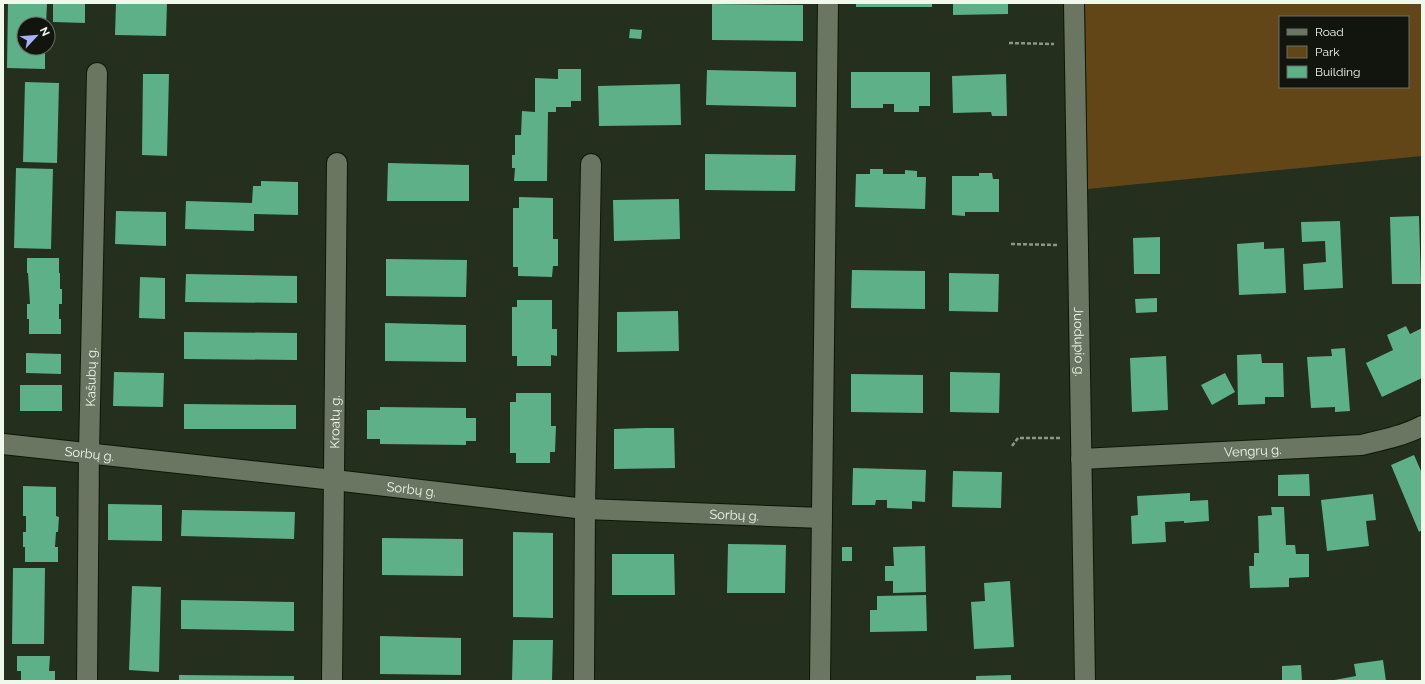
<svg xmlns="http://www.w3.org/2000/svg" width="1425" height="684" font-family="Raleway,sans-serif">
	<rect width="100%" height="100%" fill="#242f1d"/>
	<path fill="#634618" fill-rule="evenodd" d="M1085 3H1422V156L1088 189ZM1280 17H1408V87H1280Z"/>
	<path fill="#5eb089" d="M8 3 47 4 46 24H24V48H45V69L7 68Z
		M53 3H85V23L53 22Z
		M116 3H167L166 36 115 35Z
		M856 3H932V7H856Z
		M953 3H1008V14L953 15Z
		M712 4 803 5V41L712 40Z
		M630 29 642 30 641 39 629 38Z
		M558 69H581V101H571V107H556V112H548L547 181H514L515 168H512V155H515V135H521L522 111 535 112V78L558 79Z
		M707 70 796 72V107L706 105Z
		M851 72H930V106H919V112H894V104H883V108H851Z
		M143 74H169L167 156 142 155Z
		M1006 74 1007 116H992L991 112 953 113 952 76Z
		M25 82 59 83 57 163 23 162Z
		M680 84 681 125 599 126 598 86Z
		M705 154 796 155 795 191 705 190Z
		M388 163 469 165V201H387Z
		M16 168 53 169 51 249 14 248Z
		M870 169H883V174H905V170L917 171V177H926L925 209 855 207 856 174H870Z
		M979 173H992L993 179H999V212H965V216L952 215V176H979Z
		M261 181 298 182V215L254 214V231L185 229 186 201 252 203 253 186H261Z
		M519 197 553 198V239H558V266H553L552 277 518 276V267H513V208H519Z
		M679 199 680 239 614 241 613 200Z
		M116 211 166 212V246L115 244Z
		M1419 216 1421 284H1392L1390 217Z
		M1340 221 1343 288 1304 290 1303 264 1326 262 1325 241 1302 242 1301 222Z
		M1160 237V274H1134L1133 238Z
		M1264 242V249L1284 248 1286 293 1239 295 1237 244Z
		M27 258H59V273H60V289H62V304H59V319H61V334H29V319H27V304H30L28 273H27Z
		M386 259 467 260 466 297 386 296Z
		M852 270 925 271V309L851 308Z
		M949 273 999 274 998 312 949 311Z
		M186 274 297 276V303L185 302Z
		M140 277 165 278V319L139 318Z
		M1157 298V312L1136 313 1135 299Z
		M517 300H552V329H557V356L551 355V366H517V356H512V307H517Z
		M678 311 679 351 617 352V312Z
		M385 323 466 325V362L385 361Z
		M1406 326 1410 334 1422 328V378L1382 397 1366 363 1393 350 1387 335Z
		M184 332 297 333V360L184 359Z
		M1345 348 1350 411 1335 412V407L1311 408 1307 357 1332 356 1331 349Z
		M26 353 61 354V374L26 373Z
		M1261 354 1262 363H1283L1284 397H1265V404L1238 405 1237 355Z
		M1166 356 1168 410 1132 412 1130 358Z
		M114 372 164 373 163 407 113 406Z
		M950 372 1000 373 999 413 950 412Z
		M1225 373 1235 392 1212 405 1201 385Z
		M851 374 923 375V413L851 412Z
		M20 385H62V411H20Z
		M516 393H551V426H556L555 452H550V463H516V453H510V402H516Z
		M184 404 296 405V429H184Z
		M380 407 466 408V418H476V441H466V445L380 444V439H367V410H380Z
		M645 428H674L675 468 614 469V429Z
		M1414 455 1421 471H1422V530L1419 532 1391 465Z
		M853 468 926 470 925 502 912 501V509L887 508V500H876L875 505H852Z
		M953 471 1002 472 1001 508 952 507Z
		M1309 474 1310 496H1278V475Z
		M23 486 56 487V516L59 517 58 532H56L55 547H58V562H25V547H23V532H26V516H23Z
		M1190 493V501L1208 500 1209 521 1184 523V521L1165 522 1166 542 1132 544 1131 516 1138 515 1137 496Z
		M1373 494 1376 520 1366 521 1369 546 1327 551 1321 500Z
		M108 504 162 505V541L108 540Z
		M1271 507H1284L1286 545H1295L1296 554H1309V577L1289 578V587L1250 588 1249 566H1254V553H1259L1258 516 1272 515Z
		M182 510 295 512 294 539 181 536Z
		M513 532 553 533V618L513 617Z
		M382 538 463 539V576L382 575Z
		M728 544 786 545 785 593H727Z
		M925 546 926 592 893 593V581H885V566H894L893 547Z
		M842 547H852V561H842Z
		M612 554H674L675 595H612Z
		M13 568H45L44 644H12Z
		M1010 581 1014 647 974 649 971 602 985 601 984 583Z
		M132 586 161 587 159 672 129 670Z
		M926 595 927 631 870 632V610H877V596Z
		M181 600 294 602V631L181 629Z
		M380 636 461 638V675L380 674Z
		M513 640H553L552 681H512Z
		M17 656H50L49 671H55V681H21V671H17Z
		M1383 660 1386 681H1329L1356 676 1354 664Z
		M1301 665 1302 681H1282V666Z
		M179 675 294 676V681H179Z
		M1011 675V681H976V676Z"/>
	<g fill="none" stroke-linecap="round" stroke-linejoin="round">
		<defs>
			<g id="minor">
				<path id="s1" d="M1074 3 1085 681"/>
				<path id="s2" d="M3 444 334 480 585 509 822 518"/>
				<path id="s3" d="M1081 459 1361 445C1382 440 1403 436 1422 426"/>
				<path id="s4" d="M87 681 89 453 97 73"/>
				<path id="s5" d="M332 681 337 163"/>
				<path d="M584 681 585 509 591 164"/>
				<path d="M820 681 828 3"/>
			</g>
		</defs>
		<use href="#minor" stroke="#0d1706" stroke-width="22"/>
		<path stroke="#8d9687" stroke-width="2.5" stroke-dasharray="4 2" stroke-linecap="butt" d="M1009 43 1054 44
			M1011 244 1058 245
			M1012 446 1018 438H1061"/>
		<use href="#minor" stroke="#6a7661" stroke-width="20"/>
	</g>
	<g text-anchor="middle" dominant-baseline="central" stroke-width="4" stroke-linejoin="round" paint-order="stroke">
		<g font-size="13" fill="#f0f7eb" stroke="#11150d">
			<text stroke="none"><textPath href="#s1" startOffset="339">Juodupio g.</textPath></text>
			<text stroke="none"><textPath href="#s4" startOffset="304">Kašubų g.</textPath></text>
			<text stroke="none"><textPath href="#s5" startOffset="259">Kroatų g.</textPath></text>
			<text stroke="none"><textPath href="#s3" startOffset="172">Vengrų g.</textPath></text>
			<text stroke="none"><textPath href="#s2" startOffset="87">Sorbų g.</textPath></text>
			<text stroke="none"><textPath href="#s2" startOffset="411">Sorbų g.</textPath></text>
			<text stroke="none"><textPath href="#s2" startOffset="735">Sorbų g.</textPath></text>
		</g>
	</g>
	<rect width="1425" height="684" fill="none" stroke="#f0f7eb" stroke-width="8"/>
	<rect x="1279" y="16" width="130" height="72" fill="#11150d" stroke="#6a6f66"/>
	<rect x="1287" y="29" width="20" height="6" fill="#6a7661" stroke="#6a6f66"/>
	<text x="1315" y="36" font-size="12" fill="#f0f7eb">Road</text>
	<rect x="1287" y="46" width="20" height="12" fill="#634618" stroke="#6a6f66"/>
	<text x="1315" y="56" font-size="12" fill="#f0f7eb">Park</text>
	<rect x="1287" y="66" width="20" height="12" fill="#5eb089" stroke="#6a6f66"/>
	<text x="1315" y="76" font-size="12" fill="#f0f7eb">Building</text>
	<g transform="translate(36 36) rotate(64)"><circle r="19" fill="#11150d" stroke="#6a6f66"/>
	<path d="M0-3L7 15L0 10L-7 15Z" fill="#a5b1fc"/>
	<text y="-6" font-size="11" font-weight="bold" text-anchor="middle" fill="#f0f7eb">N</text>
	</g>
</svg>
